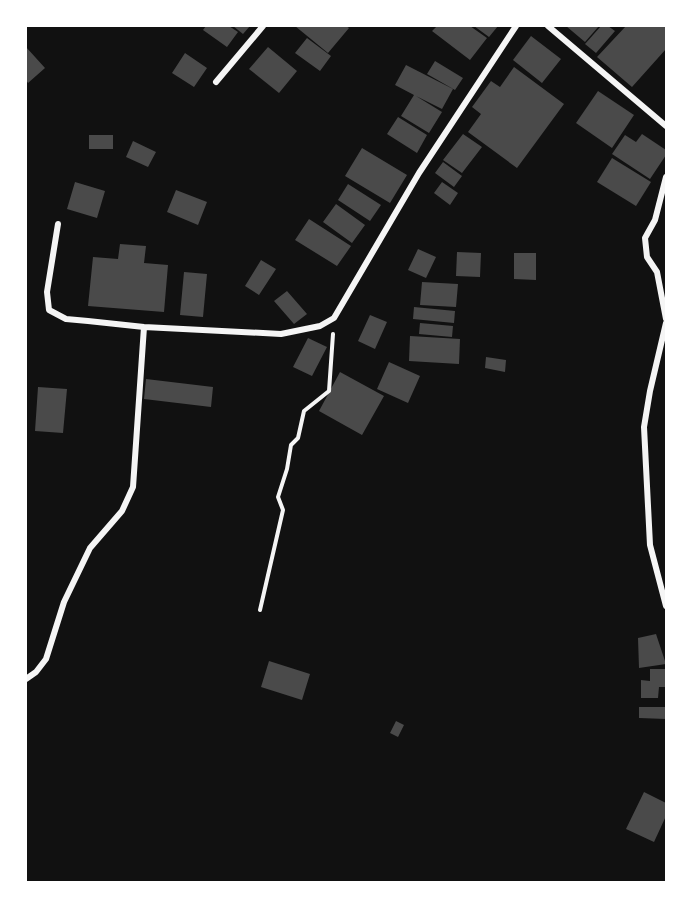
<svg xmlns="http://www.w3.org/2000/svg" width="692" height="908" font-family="Barlow,sans-serif">
	<rect width="100%" height="100%" fill="#111"/>
	<path fill="#4a4a4a" d="M206 26H229L238 32 227 47 203 30Z
		M233 26H250L243 34Z
		M295 26H346L349 28 328 53Z
		M437 26H470L487 38 470 60 432 31Z
		M474 26H498L489 37Z
		M566 26H599L585 42Z
		M601 26H608L615 31 596 53 585 44Z
		M626 26H666V49L632 87 597 57Z
		M531 36 561 59 542 83 513 60Z
		M307 38 331 56 320 71 295 53Z
		M26 47 45 68 28 83 26 80Z
		M268 47 297 71 279 93 249 69Z
		M185 53 207 68 194 87 172 73Z
		M435 61 463 78 455 90 427 74Z
		M406 65 453 89 442 109 416 96 442 112 429 133 401 116 414 95 395 85Z
		M514 67 564 104 517 168 468 132 481 114 472 107 491 81 500 87Z
		M598 91 634 115 612 148 576 123Z
		M398 117 427 135 417 153 387 134Z
		M463 134 482 147 462 173 443 160Z
		M642 134 666 150V155L650 179 612 154 625 135 636 142Z
		M89 135H113V149H89Z
		M133 141 156 152 148 167 126 157Z
		M362 148 407 175 390 203 345 176Z
		M612 158 651 182 636 206 597 182Z
		M443 162 462 176 454 187 435 173Z
		M75 182 105 191 97 218 67 209Z
		M442 182 458 193 450 205 434 193Z
		M348 184 381 205 370 221 338 200Z
		M176 190 207 202 198 225 167 212Z
		M336 204 365 225 352 243 323 222Z
		M309 219 351 246 337 266 295 240Z
		M120 244 146 246 144 263 168 265 164 312 88 306 93 257 118 259Z
		M418 249 436 257 426 278 408 270Z
		M457 252 481 253 480 277 456 276Z
		M514 253H536V280L514 279Z
		M261 260 276 269 259 295 245 286Z
		M184 272 207 274 203 317 180 315Z
		M422 282 458 284 456 307 420 305Z
		M287 291 307 314 294 324 274 301Z
		M414 307 455 311 454 323 413 319Z
		M370 315 387 322 375 349 358 341Z
		M420 323 453 326 452 337 419 334Z
		M410 336 460 339 459 364 409 361Z
		M308 338 327 347 312 376 293 367Z
		M486 357 506 360 505 372 485 368Z
		M389 362 420 376 408 403 377 389Z
		M340 372 384 396 362 435 319 411Z
		M146 379 213 387 211 407 144 399Z
		M38 387 67 389 63 433 35 431Z
		M656 634 666 664 639 668 638 638Z
		M269 661 310 674 302 700 261 687Z
		M650 669H666L665 687H659L658 698H641V680L650 681Z
		M639 707H666V719L639 718Z
		M396 721 404 725 398 737 390 733Z
		M644 792 666 803V816L654 842 626 829Z"/>
	<g fill="none" stroke-linecap="round" stroke-linejoin="round">
		<path stroke="#f5f5f5" stroke-width="4" d="M260 610 283 510 278 497 287 469 291 445 298 438 304 411 329 391 333 334"/>
		<path stroke="#f5f5f5" stroke-width="6" d="M548 26 666 126
			M216 82 263 26
			M666 177 655 220 645 238 647 257 657 272 666 319
			M58 224 47 292 49 310 66 319 88 321 144 327 281 334 320 326 334 318 419 173 516 26
			M666 323 650 391 644 427 650 545 666 606
			M26 679 36 672 46 659 64 602 90 548 122 511 133 487 144 327"/>
	</g>
	<rect width="692" height="908" fill="none" stroke="#ffffff" stroke-width="54"/>
</svg>
